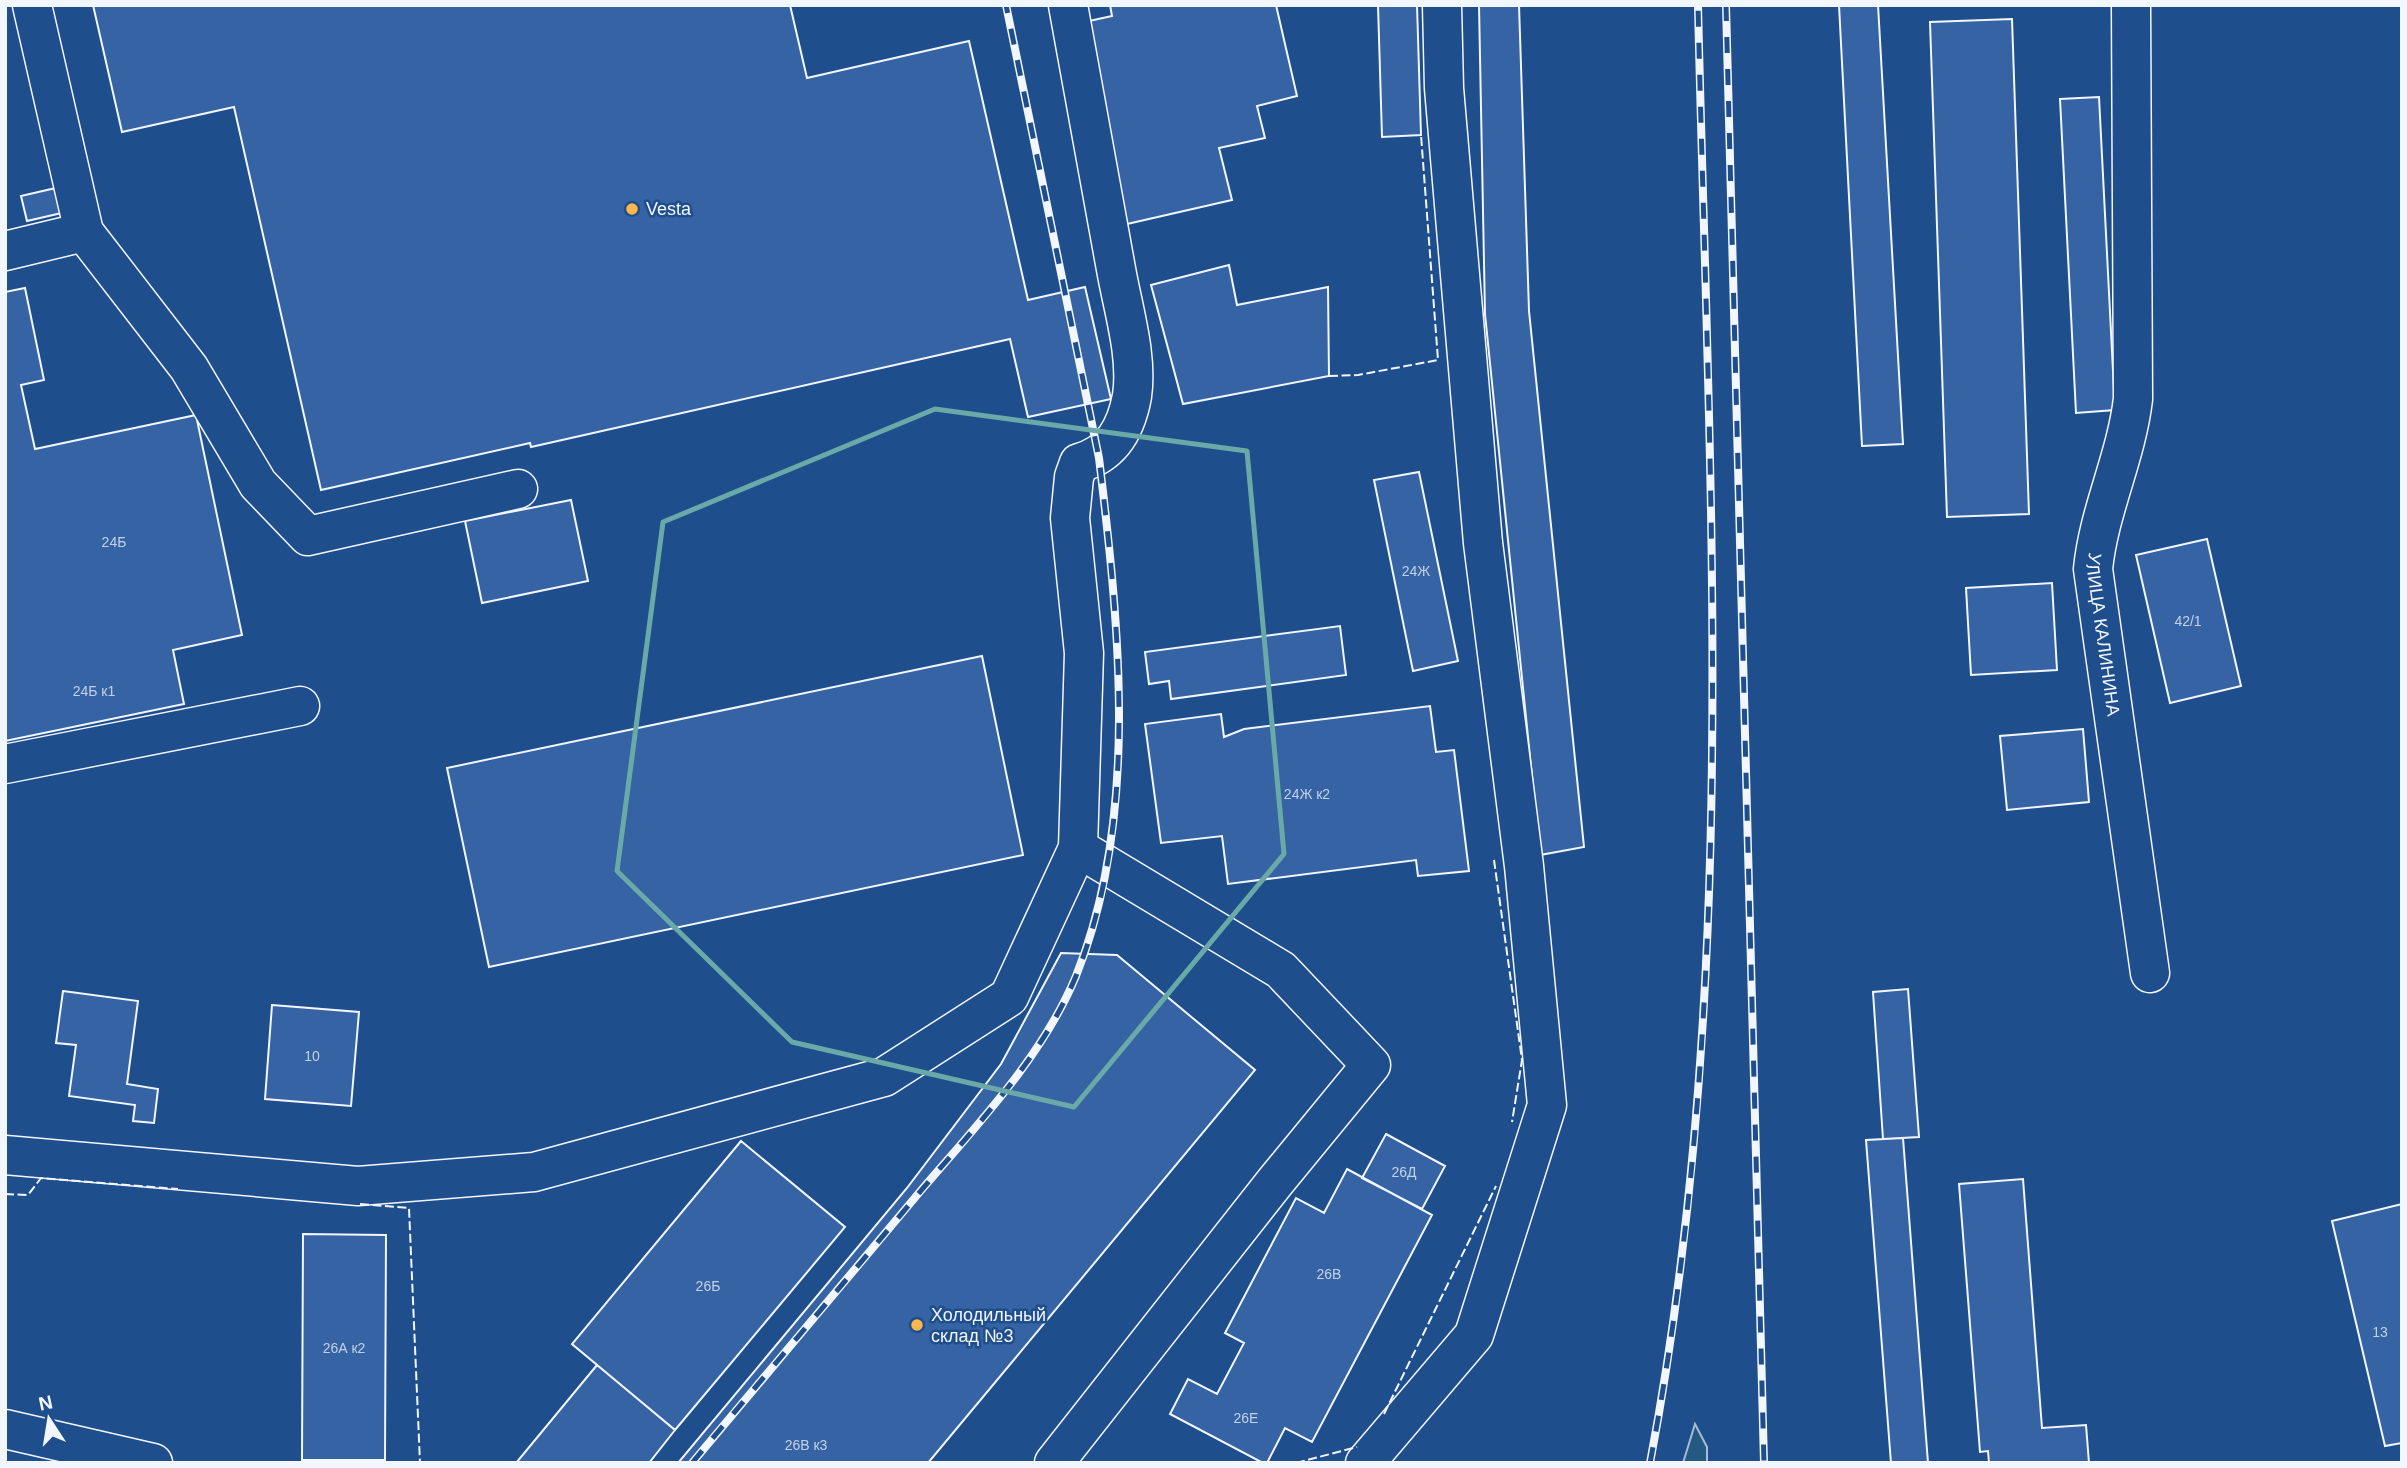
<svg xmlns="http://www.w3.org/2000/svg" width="2407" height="1468" font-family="Helvetica,sans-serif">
	<rect width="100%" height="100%" fill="#1f4e8c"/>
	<path fill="#245a82" stroke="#a8bbd7" stroke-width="2" d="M1695 1424 1707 1447V1463H1683Z"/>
	<path fill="#3563a3" stroke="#f2f6ff" stroke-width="2" d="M93 5H790L807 78 969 41 1028 300 1085 287 1111 399 1028 417 1010 339 531 447 530 443 321 490 234 107 122 132Z
		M1110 5H1276L1297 96 1257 106 1265 138 1219 148 1232 200 1127 224 1080 23 1112 16Z
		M1378 5H1417L1421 135 1382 137Z
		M1479 5H1519L1529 311 1584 847 1540 855 1485 314Z
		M1839 5H1878L1903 444 1862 446Z
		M2012 19 2029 514 1947 517 1930 22Z
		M2099 97 2115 410 2076 413 2060 99Z
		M60 187 66 212 27 221 21 196Z
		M1229 265 1237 305 1328 287 1329 376 1183 404 1151 285Z
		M25 288 44 380 21 385 35 449 196 415 242 635 173 650 184 704 5 741V292Z
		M1419 472 1458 661 1413 671 1374 480Z
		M571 500 588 581 482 603 465 521Z
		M2207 539 2241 686 2170 703 2136 555Z
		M2052 583 2057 670 1971 675 1966 588Z
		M1340 626 1346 675 1171 699 1169 681 1149 684 1145 652Z
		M982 656 1023 855 489 967 447 768Z
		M1430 706 1436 752 1454 750 1469 871 1418 876 1416 860 1228 884 1222 836 1161 843 1145 724 1221 714 1224 737 1244 729Z
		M2083 729 2089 802 2007 810 2000 736Z
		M1061 953 1117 955 1255 1070 928 1463H678L907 1188 1001 1064Z
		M1908 989 1919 1137 1883 1139 1873 992Z
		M63 991 138 1001 127 1084 158 1089 154 1123 133 1121 135 1105 69 1096 76 1045 56 1043Z
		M272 1005 359 1012 351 1106 265 1099Z
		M1386 1134 1445 1166 1422 1209 1362 1178Z
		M1903 1138 1928 1463H1891L1866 1140Z
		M741 1141 845 1227 675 1430 572 1344Z
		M1347 1169 1432 1215 1312 1442 1285 1428 1267 1463H1263L1170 1414 1188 1379 1217 1394 1244 1343 1225 1333 1296 1198 1324 1213Z
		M2023 1179 2042 1428 2086 1425 2089 1463H1989L1988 1451 1980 1452 1959 1184Z
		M2402 1204V1443L2385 1446 2332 1221Z
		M303 1234 386 1235 385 1460H302Z
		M597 1365 675 1430 649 1463H516Z"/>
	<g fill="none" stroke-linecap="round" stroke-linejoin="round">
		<defs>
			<g id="minor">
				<path id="s1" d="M2131 5 2133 399C2126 458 2099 510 2093 569L2150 973"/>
				<path d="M84 232 189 368 258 484 308 536 518 489"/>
				<path d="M5 251 84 232 32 5"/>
				<path d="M5 764 300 706"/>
				<path d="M5 1155 358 1186 534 1172 884 1077 1009 997 1078 848 1084 653 1070 518 1074 477 1079 463C1112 454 1126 429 1132 396 1138 356 1123 309 1116 269 1100 181 1084 93 1068 5"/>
				<path d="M5 1429 153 1463"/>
				<path d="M1054 1463 1275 1182 1371 1065 1281 970 1078 848"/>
				<path d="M1365 1463 1474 1335 1547 1105 1524 866 1483 543 1444 88 1442 5"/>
			</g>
		</defs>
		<use href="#minor" stroke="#f2f6ff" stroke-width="41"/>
		<use href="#minor" stroke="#1f4e8c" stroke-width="38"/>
		<defs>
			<path id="rail" d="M1726 5 1764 1463
				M692 1463C767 1373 843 1284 918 1194 975 1127 1042 1058 1076 976 1140 817 1119 624 1099 458L1006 5
				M1650 1463C1741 982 1709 491 1698 5"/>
		</defs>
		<use href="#rail" stroke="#f2f6ff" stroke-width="8"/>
		<use href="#rail" stroke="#1f4e8c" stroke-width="5" stroke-dasharray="16" stroke-linecap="butt"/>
		<path stroke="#f2f6ff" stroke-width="2" stroke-dasharray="9 3.5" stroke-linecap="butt" d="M1329 376 1358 375 1438 360 1421 135
			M1494 860 1522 1060 1512 1122
			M5 1194 28 1195 41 1178 178 1189
			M360 1204 409 1208 420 1463
			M1384 1414 1496 1186
			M1296 1463 1357 1447"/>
	</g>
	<path fill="none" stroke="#6aa9a8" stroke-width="5" stroke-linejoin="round" d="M935 409 1247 451 1284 854 1074 1107 792 1042 617 871 663 522Z"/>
	<g fill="#ffb74d" stroke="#1f4e8c" stroke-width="2.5">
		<circle cx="632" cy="209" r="7"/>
		<circle cx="917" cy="1325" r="7"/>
	</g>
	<g text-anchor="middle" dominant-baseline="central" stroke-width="5" stroke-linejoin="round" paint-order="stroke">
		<g font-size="14" fill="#c3d1e8">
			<text x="114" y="542">24Б</text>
			<text x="1416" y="571">24Ж</text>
			<text x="2188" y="621">42/1</text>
			<text x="94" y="691">24Б к1</text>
			<text x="1307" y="794">24Ж к2</text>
			<text x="312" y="1056">10</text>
			<text x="1404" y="1172">26Д</text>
			<text x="1329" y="1274">26В</text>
			<text x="708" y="1286">26Б</text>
			<text x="2380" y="1332">13</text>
			<text x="344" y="1348">26А к2</text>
			<text x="1246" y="1418">26Е</text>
			<text x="806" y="1445">26В к3</text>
		</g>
		<g font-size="18" fill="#f2f6ff" stroke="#1f4e8c" text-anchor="start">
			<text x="646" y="209">Vesta</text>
			<text x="931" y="1315">Холодильный<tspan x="931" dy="21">склад №3</tspan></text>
		</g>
		<g font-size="18" fill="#f2f6ff" stroke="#1f4e8c">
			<text stroke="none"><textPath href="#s1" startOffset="635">УЛИЦА КАЛИНИНА</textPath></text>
		</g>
	</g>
	<rect width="2407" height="1468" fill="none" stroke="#f2f6ff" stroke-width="14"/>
	<g transform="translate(49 1419) rotate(348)" stroke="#1f4e8c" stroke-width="5" paint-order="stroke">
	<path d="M0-5L12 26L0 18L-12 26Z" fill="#f2f6ff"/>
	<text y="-10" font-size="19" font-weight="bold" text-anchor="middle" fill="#f2f6ff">N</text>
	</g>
</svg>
